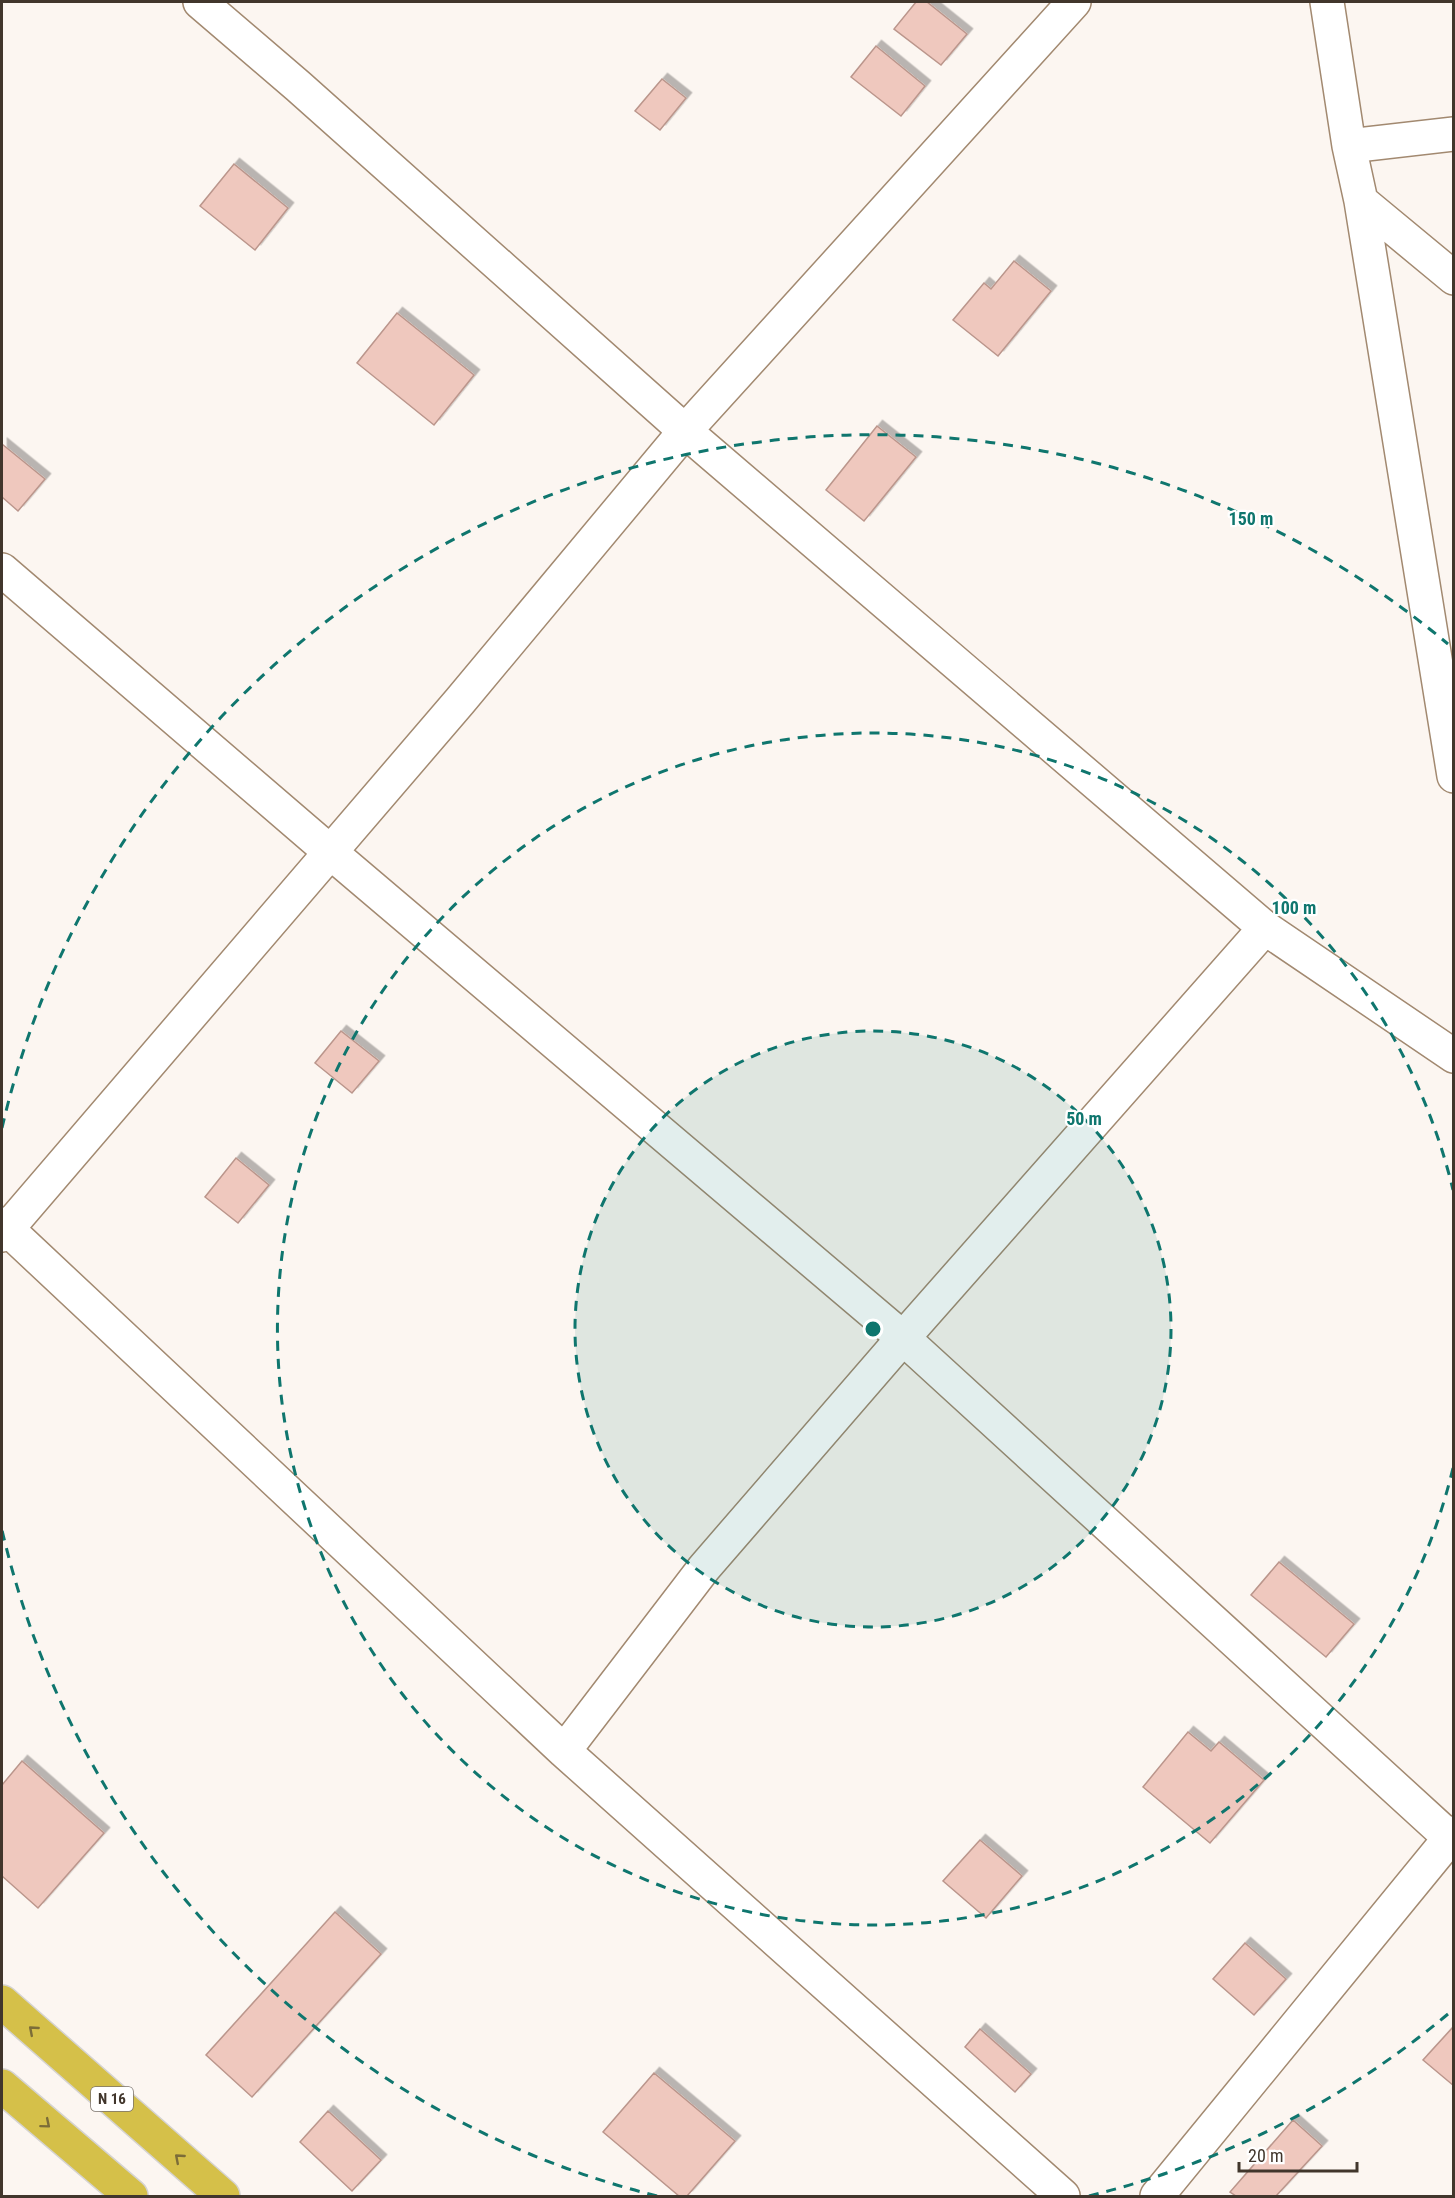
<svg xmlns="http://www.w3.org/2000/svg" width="1455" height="2198" font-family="'Roboto Condensed',sans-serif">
	<defs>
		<filter id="shadow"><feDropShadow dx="5.5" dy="-5.5" stdDeviation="0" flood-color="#0004"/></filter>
	</defs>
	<rect width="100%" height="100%" fill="#fcf6f1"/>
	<path fill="#efc8be" stroke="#bb968c" stroke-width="1.5" filter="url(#shadow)" d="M916 2H927L967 34 941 65 894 29Z
		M876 46 925 86 901 116 851 77Z
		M662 79 686 98 660 130 635 111Z
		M234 164 288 208 255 250 200 206Z
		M1014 261 1051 291 998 356 953 320 984 283 991 289Z
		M397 313 474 375 434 425 357 363Z
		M877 426 916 457 864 521 826 490Z
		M2 444 45 479 18 511 2 497Z
		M341 1031 379 1061 352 1093 315 1063Z
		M236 1158 269 1185 238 1223 205 1197Z
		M1279 1562 1354 1624 1326 1657 1251 1595Z
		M1188 1732 1211 1751 1219 1742 1264 1780 1210 1843 1143 1787Z
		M22 1761 104 1833 38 1908 2 1876V1785Z
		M980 1840 1022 1876 986 1918 943 1881Z
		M335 1912 381 1954 252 2097 206 2055Z
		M1245 1943 1286 1979 1254 2015 1213 1979Z
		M1454 2026V2086L1423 2060Z
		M980 2029 1031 2074 1015 2092 965 2047Z
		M654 2073 735 2141 687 2196H679L603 2132Z
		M328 2111 381 2160 352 2191 300 2142Z
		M1293 2120 1322 2146 1276 2196H1236L1230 2192Z"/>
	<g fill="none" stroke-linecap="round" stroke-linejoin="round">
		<defs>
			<path id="minor" d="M200 2 298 86 685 431 1265 928 1454 1056
				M1327 2 1349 146 1361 201 1454 776
				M1349 146 1454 134
				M1361 201 1454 278
				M2 570 329 851 903 1338 1449 1837
				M2 1224 564 1751 1063 2196
				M2 1235 460 701 685 431 1074 2
				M564 1751 704 1568 903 1338 1265 928
				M1157 2196 1454 1833"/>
			<path id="highway" d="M2 2002 223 2196
				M2 2086 131 2196"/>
		</defs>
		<use href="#minor" stroke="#a28970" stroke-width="36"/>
		<use href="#highway" stroke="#d5d3d1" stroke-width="36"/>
		<use href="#minor" stroke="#fff" stroke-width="33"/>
		<use href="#highway" stroke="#d5c049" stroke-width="33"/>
	</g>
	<defs><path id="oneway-chevron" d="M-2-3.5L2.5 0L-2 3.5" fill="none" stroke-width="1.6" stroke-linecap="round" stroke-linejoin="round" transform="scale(1.5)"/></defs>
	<g stroke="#7c6d38">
		<use href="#oneway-chevron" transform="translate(33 2030) rotate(-139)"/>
		<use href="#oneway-chevron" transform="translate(46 2124) rotate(40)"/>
		<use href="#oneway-chevron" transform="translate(179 2158) rotate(-139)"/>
	</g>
	<circle cx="873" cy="1329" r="298" fill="#0f766e" fill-opacity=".12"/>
	<g fill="none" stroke="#0f766e" stroke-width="3" stroke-dasharray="10 8">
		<circle cx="873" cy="1329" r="298"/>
		<path d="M1453 1468A596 596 0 1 1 1453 1190"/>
		<path d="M1448 2014A894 894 0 0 1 1089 2196M657 2196A894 894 0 0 1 2 1530M2 1128A894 894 0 0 1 1448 644"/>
	</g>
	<g text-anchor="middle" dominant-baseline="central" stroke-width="4.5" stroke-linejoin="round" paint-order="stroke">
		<rect fill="#fff" stroke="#7a726b" stroke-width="1.5" x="91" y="2087" width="42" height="24" rx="4.5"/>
		<g font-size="15" font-weight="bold" fill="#41362c">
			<text x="112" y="2099">N 16</text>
		</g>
	</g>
	<circle cx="873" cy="1329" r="9" fill="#0f766e" stroke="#fff" stroke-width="3"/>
	<g font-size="18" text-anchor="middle" font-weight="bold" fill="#0f766e" stroke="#fff" stroke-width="4.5" stroke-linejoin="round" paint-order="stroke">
		<text x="1251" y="525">150 m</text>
		<text x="1294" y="914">100 m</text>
		<text x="1084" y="1125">50 m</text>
	</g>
	<rect width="1455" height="2198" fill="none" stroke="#41362c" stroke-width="6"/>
	<path d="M1239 2162v9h118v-9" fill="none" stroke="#41362c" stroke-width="3"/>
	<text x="1248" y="2162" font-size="18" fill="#41362c" stroke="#ffffff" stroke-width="4.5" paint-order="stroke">20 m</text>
</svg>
